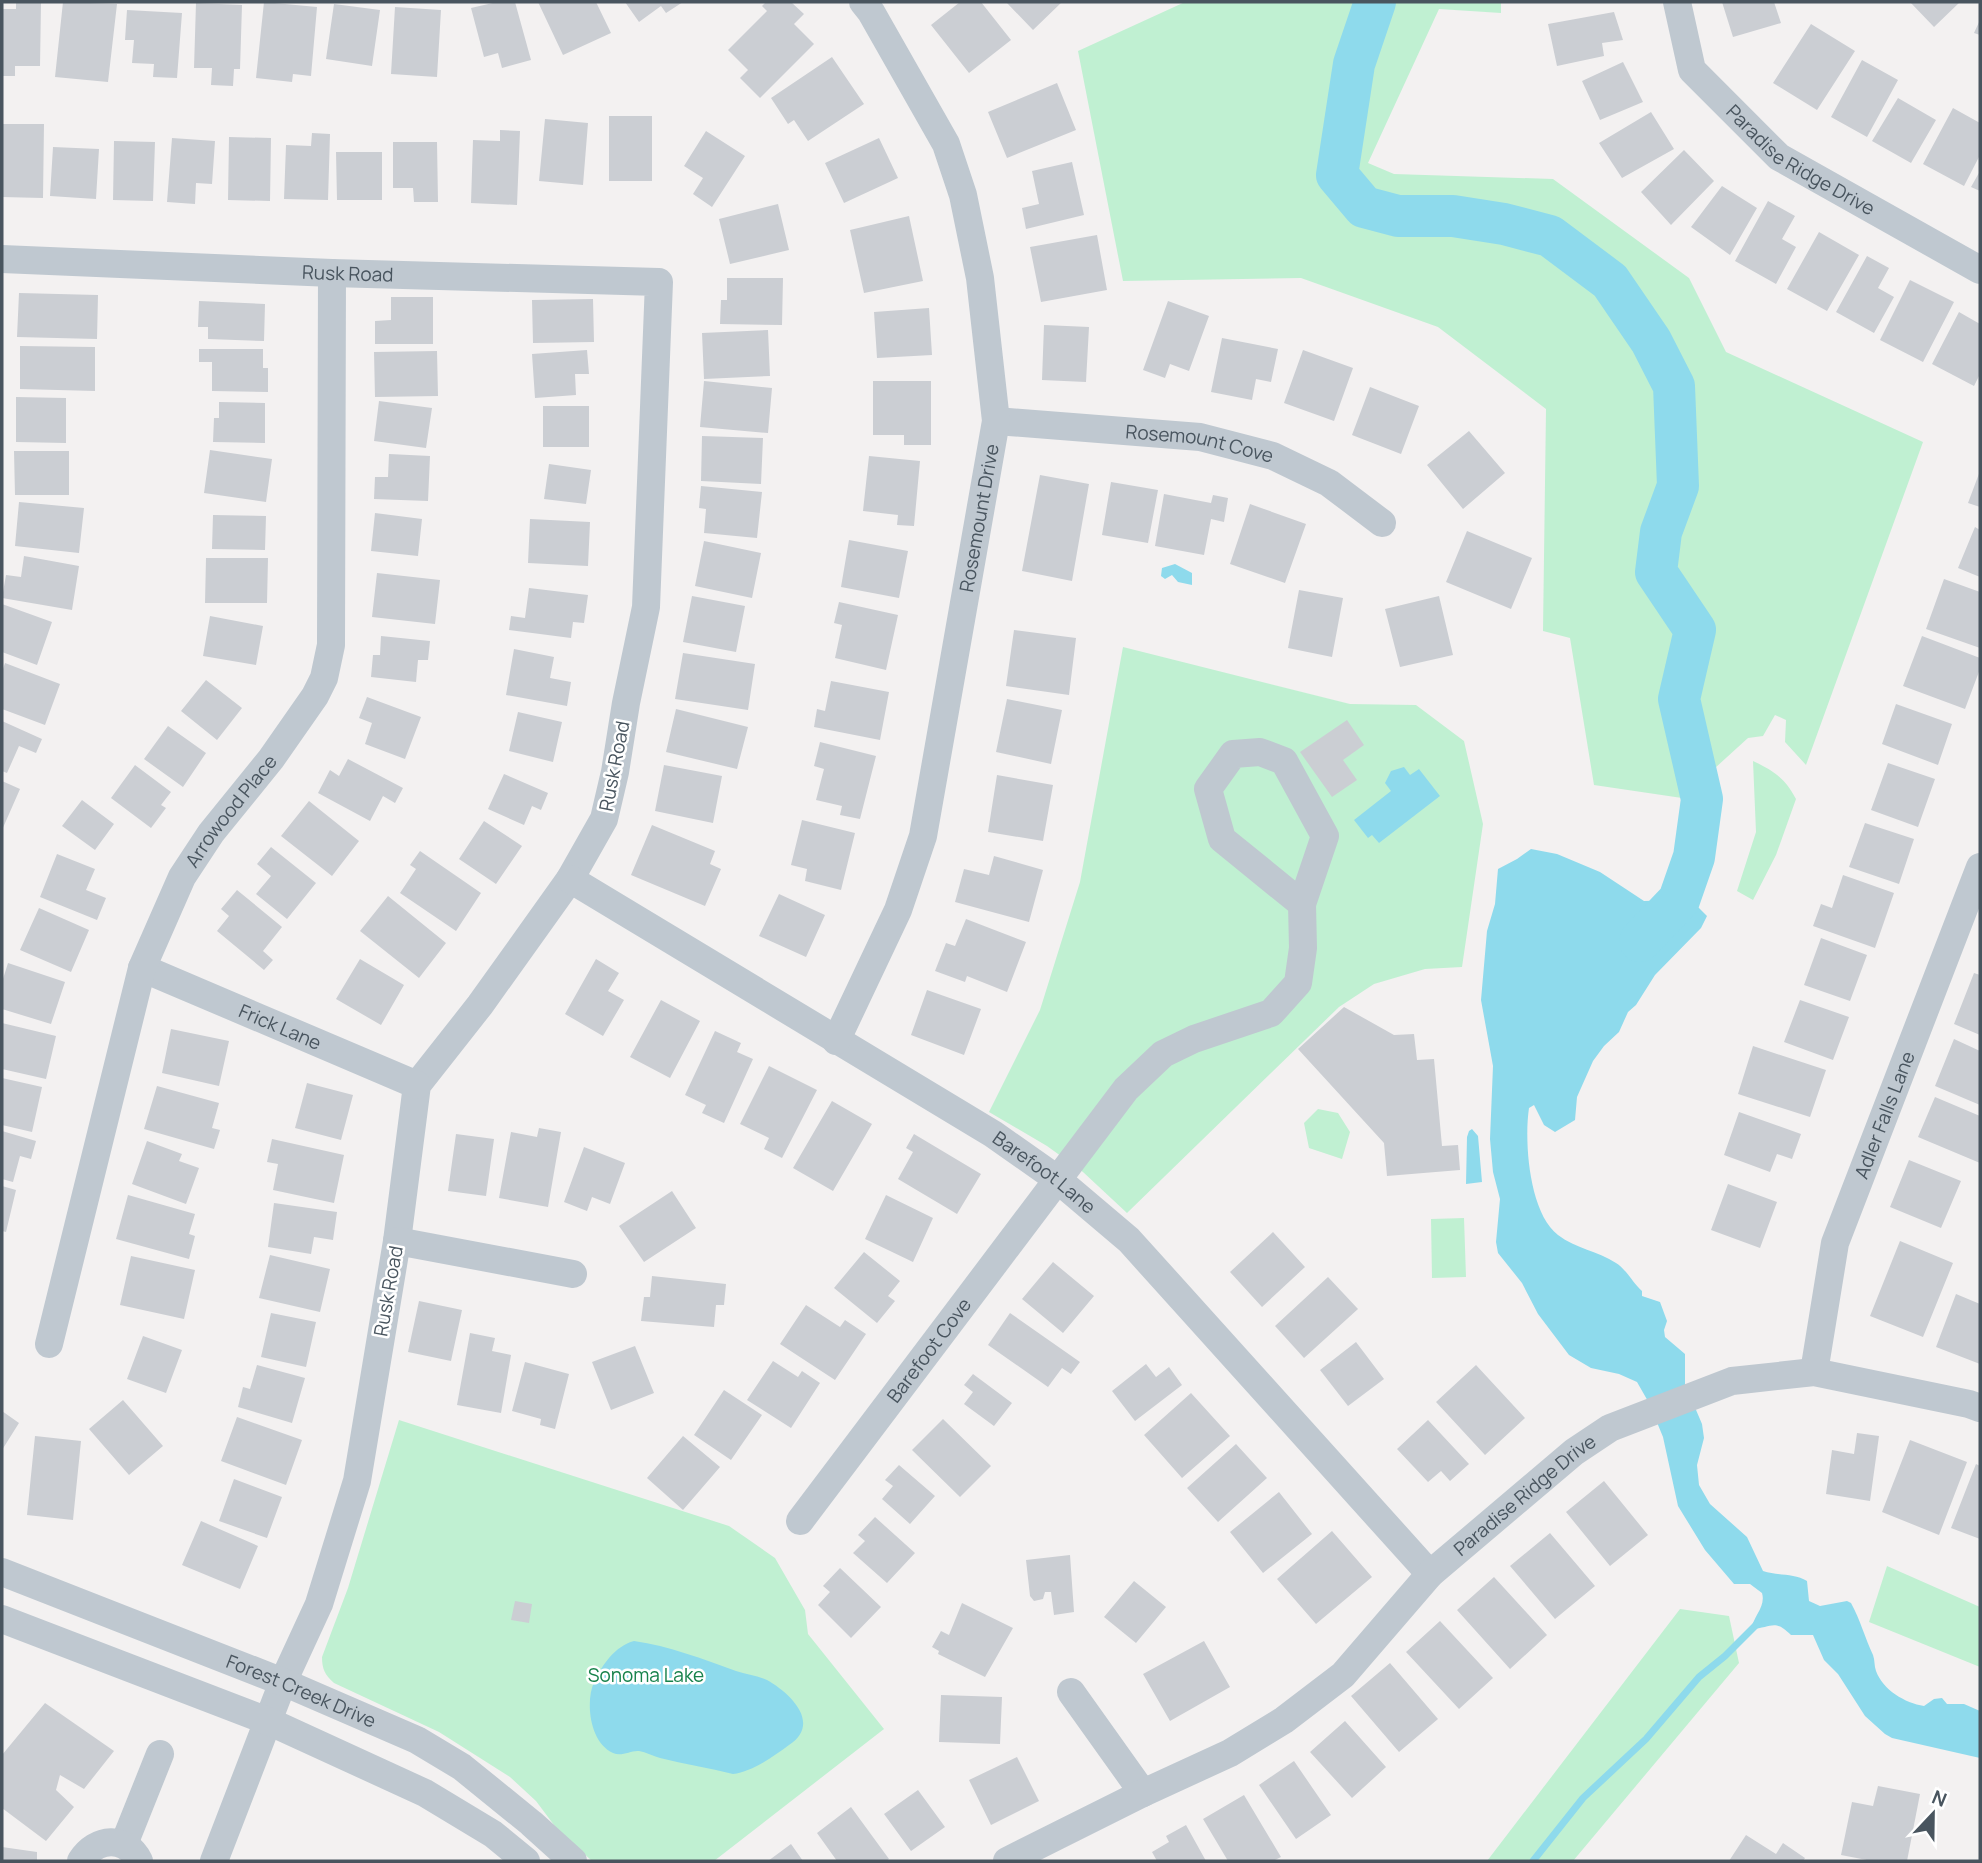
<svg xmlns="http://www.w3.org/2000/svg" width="1982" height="1863" font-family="Manrope,sans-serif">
	<rect width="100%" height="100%" fill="#f3f1f1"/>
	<path fill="#c0f0d2" d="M1185 2H1501V13L1439 9 1368 163 1394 174 1553 179 1689 278 1726 352 1923 442 1806 765 1785 742 1786 720 1775 715 1763 736 1748 738 1682 798 1594 785 1570 638 1543 631 1546 409 1438 327 1301 278 1123 281 1078 51Z
		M1123 647 1350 704 1416 705 1464 741 1483 824 1462 967 1425 969 1374 984 1339 1007 1127 1213 1083 1172 1047 1146 989 1112 1040 1010 1080 882Z
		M1753 761C1774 771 1785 778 1796 799L1776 855 1753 900 1737 891 1756 832Z
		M1318 1109 1338 1113 1350 1132 1342 1159 1309 1148 1304 1123Z
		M1464 1218 1466 1277 1432 1278 1431 1219Z
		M399 1420 729 1526 775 1558 805 1610 808 1634 884 1729 714 1861H592L557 1829 536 1801 510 1777 439 1732 334 1683C325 1675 322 1669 322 1657L348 1588Z
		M1887 1566 1980 1607V1667L1869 1622Z
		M1680 1609 1729 1616 1739 1663 1573 1861H1487Z"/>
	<path fill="#8edaec" d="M1175 564 1192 573V585L1178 582 1172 575 1165 579 1161 576 1162 568Z
		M1404 767 1410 775 1419 769 1440 796 1379 843 1372 835 1368 838 1354 820 1391 791 1385 783 1391 771Z
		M1531 849 1557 854 1600 872 1644 901 1679 900 1698 907 1707 916 1701 928 1655 975 1636 1005 1628 1012 1619 1032 1604 1046 1593 1061 1577 1097 1575 1120 1555 1132 1544 1125 1534 1105 1529 1108C1524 1141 1529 1213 1558 1235 1576 1249 1598 1251 1616 1263 1626 1269 1633 1283 1642 1291V1296L1660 1302 1667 1321 1664 1330 1665 1337 1685 1354V1384L1702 1424 1704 1438 1697 1465 1699 1485 1710 1504 1747 1537 1763 1571C1778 1576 1794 1573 1807 1581L1809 1601 1820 1606 1847 1601 1851 1603C1860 1619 1865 1638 1873 1655 1875 1660 1874 1666 1876 1671 1883 1690 1905 1703 1924 1706L1934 1699 1942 1698 1947 1704H1964L1980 1711V1758L1892 1738 1885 1734 1865 1716 1838 1674 1824 1660 1813 1635H1791C1774 1618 1772 1628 1751 1629 1754 1616 1766 1606 1762 1593L1750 1584H1734L1705 1550 1678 1506 1663 1437 1649 1403 1637 1382 1619 1374 1591 1368 1569 1355 1538 1314 1522 1283 1498 1253 1496 1242 1500 1199 1493 1172 1490 1139 1493 1066 1481 1000 1487 931 1495 904 1498 869 1517 859Z
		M1472 1129 1478 1136 1482 1182 1466 1184 1467 1137 1469 1131Z
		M634 1641C669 1646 703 1659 736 1671 746 1674 758 1676 767 1680 790 1693 822 1723 789 1745 774 1756 752 1772 733 1774 709 1768 684 1764 660 1758 653 1756 646 1752 639 1751 631 1750 622 1757 613 1753 590 1743 585 1703 594 1682 602 1665 615 1646 634 1641Z"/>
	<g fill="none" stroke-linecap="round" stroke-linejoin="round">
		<path stroke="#8edaec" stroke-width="7" d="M1533 1861 1583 1798 1646 1739 1699 1677 1725 1656 1758 1623"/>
		<path stroke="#8edaec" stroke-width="42" d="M1375 2 1354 64 1337 175 1364 207 1398 216H1453L1504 224 1550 236 1610 281 1651 341 1674 386 1678 486 1661 532 1656 572 1695 630 1679 699 1702 799 1694 857 1679 900 1640 941"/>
	</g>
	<path fill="#cbced3" d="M16 2H41L40 66H15V76H2V9H16Z
		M63 2 117 4 108 82 55 77Z
		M264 2 317 7 311 76 293 74 292 82 256 78Z
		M497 2H515L531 60 502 68 498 53 484 57 471 8Z
		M538 2H596L611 33 563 55Z
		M625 2H683L666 13 661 6 639 22Z
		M766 2H791L804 14 794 24 814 44 760 98 740 78 748 70 728 50 767 11 762 6Z
		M960 2H981L1011 40 969 73 931 25Z
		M1006 2H1062L1033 30Z
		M1722 2H1774L1781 23 1733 37Z
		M1910 2H1960L1934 27Z
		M196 3 242 5 240 69H234L233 86 211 85 212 68H194Z
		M334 4 380 10 372 66 326 59Z
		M395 7 441 10 437 77 391 74Z
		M127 10 182 13 177 78 153 77 154 64 132 63 134 40H125Z
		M1614 12 1623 40 1602 43 1604 56 1557 66 1548 24Z
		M1980 20V35L1974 33Z
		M1811 24 1855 51 1817 110 1773 83Z
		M832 57 864 104 808 141 794 120 788 124 771 98Z
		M1862 60 1898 80 1867 137 1831 117Z
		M1623 62 1643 102 1600 120 1582 81Z
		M1057 83 1076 130 1007 158 988 112Z
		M1898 98 1936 120 1911 163 1872 141Z
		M1953 108 1980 123V155L1964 186 1923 164Z
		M1651 112 1674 149 1622 178 1599 143Z
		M609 116H652V181H609Z
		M545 119 588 123 583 185 539 181Z
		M2 124H44L43 198 2 197Z
		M500 130 520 131 517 205 471 203 473 140 500 141Z
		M706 131 745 156 712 207 693 194 703 178 684 166Z
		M312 133 330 134 328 200 284 199 286 145 311 146Z
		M229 137 271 138 270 201 228 200Z
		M172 138 215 141 212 184 196 183 195 204 167 202Z
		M879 138 898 178 844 203 825 163Z
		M114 141 155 142 153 201 113 200Z
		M393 142H437L438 202H414L413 188H393Z
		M53 147 99 149 96 199 50 196Z
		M1684 150 1714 181 1671 225 1641 192Z
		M336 152H382V200H337Z
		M1072 162 1084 215 1026 229 1022 208 1039 204 1032 171Z
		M1980 171V191L1971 187Z
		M1722 186 1757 208 1730 255 1691 227Z
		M1768 201 1795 216 1782 239 1796 247 1776 284 1735 261Z
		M778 204 789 250 730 264 719 219Z
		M909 216 923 281 864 293 850 230Z
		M1819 232 1859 255 1827 311 1787 289Z
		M1097 235 1107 290 1041 302 1030 247Z
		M1867 256 1889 268 1878 288 1894 297 1874 333 1836 312Z
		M727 278H783L782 325 720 324 721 300H727Z
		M1910 280 1954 302 1923 362 1880 340Z
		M19 293 98 295 97 339 17 337Z
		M391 297H433V344H375V321L391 320Z
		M593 299 594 342 533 343 532 300Z
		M199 301 265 304 264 341 208 339V327H198Z
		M1168 301 1209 316 1189 371 1170 364 1165 378 1143 370Z
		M929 308 932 355 877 358 874 312Z
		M1959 312 1980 324V374L1974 386 1932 364Z
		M1044 325 1089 327 1086 382 1042 380Z
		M768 330 770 376 704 379 702 333Z
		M1222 338 1278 349 1271 382 1256 379 1252 400 1211 392Z
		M20 346 95 347V391L20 389Z
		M199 349H263V368H268V392L212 391V362H199Z
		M587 350 589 374H575L576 395 535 398 532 354Z
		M1303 350 1353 368 1334 421 1284 403Z
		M437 351 438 396 375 397 374 352Z
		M704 381 772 388 768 433 700 427Z
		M873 381H931V445H904V435H873Z
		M1370 387 1419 406 1401 454 1352 435Z
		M16 397 66 398V443L16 442Z
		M379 401 432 408 426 448 374 441Z
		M219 402 265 403V443L213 442 214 418H219Z
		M543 406H589V447H543Z
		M1469 431 1505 473 1463 509 1427 465Z
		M702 436 763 438 761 484 701 481Z
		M210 450 272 459 266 502 204 493Z
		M14 451H69V495H15Z
		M389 454 430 456 428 501 374 499 375 477H388Z
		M869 456 920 461 914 526 897 525 898 515 863 511Z
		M549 464 591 470 586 504 544 499Z
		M1980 471V507L1968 503Z
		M1040 475 1089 484 1072 581 1022 571Z
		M1111 482 1158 490 1148 543 1102 535Z
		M701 486 762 492 757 538 704 533 706 509 699 508Z
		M1164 494 1211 503 1213 495 1228 498 1224 522 1211 519 1204 555 1155 546Z
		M19 502 84 508 79 553 15 546Z
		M1250 504 1306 524 1285 583 1230 564Z
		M375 513 422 519 418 556 371 551Z
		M213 515 266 516 265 550 212 549Z
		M530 519 590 522 588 566 528 563Z
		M1975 527 1980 530V577L1958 568Z
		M1467 531 1532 558 1511 609 1446 582Z
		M849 540 908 551 899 598 841 587Z
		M704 541 761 553 752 598 695 586Z
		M24 556 79 566 72 610 2 598 6 575 21 577Z
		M206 558H268L267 603H205Z
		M377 573 440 580 435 624 372 617Z
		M1944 579 1980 592V648L1926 629Z
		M529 588 588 595 584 623 573 622 571 638 509 630 511 616 525 618Z
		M1299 590 1343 598 1332 657 1288 648Z
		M692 596 745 606 736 652 683 642Z
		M1439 596 1453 655 1400 667 1385 609Z
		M839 602 898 615 886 670 835 658 842 625 834 623Z
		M2 604 52 622 37 665 2 652Z
		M210 616 263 626 256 665 203 656Z
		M1014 630 1076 638 1069 695 1006 686Z
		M381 636 430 641 428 660H418L416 682 371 677 373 655H380Z
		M1922 636 1980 658V669L1965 709 1903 686Z
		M514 649 554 657 550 678 571 682 567 706 506 695Z
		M683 653 755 664 748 710 675 699Z
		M5 663 60 684 45 725 2 709V672Z
		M206 680 242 708 217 740 181 711Z
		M831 681 889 692 880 740 814 727 817 709 825 711Z
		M367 697 421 717 405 759 365 744 372 723 359 718Z
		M1007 699 1062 710 1051 764 996 752Z
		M1896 704 1952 724 1938 765 1882 744Z
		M676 709 748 727 737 769 666 752Z
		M518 712 562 722 553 762 509 751Z
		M1347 720 1364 745 1343 760 1357 780 1332 797 1300 752Z
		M2 721 42 739 36 753 19 746 7 773 2 771Z
		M168 726 206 753 183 787 144 759Z
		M820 742 876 756 860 819 840 815 842 806 816 800 824 769 814 766Z
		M348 759 403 788 395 803 383 796 370 821 318 793 330 770 339 776Z
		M1888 763 1935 779 1918 827 1871 810Z
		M135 765 171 792 161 805 166 808 151 828 111 798Z
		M664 765 722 776 713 823 655 811Z
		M504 774 548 793 541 810 532 806 524 825 488 809Z
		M997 775 1053 785 1043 841 988 832Z
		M2 781 20 789 2 830Z
		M82 800 114 824 95 850 62 826Z
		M309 801 359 841 332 876 281 836Z
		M802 820 855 833 841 890 805 881 807 869 791 865Z
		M484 821 522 846 496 884 459 859Z
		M1865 823 1914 839 1899 884 1849 867Z
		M652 825 715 851 710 864 721 869 705 906 631 875Z
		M271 847 316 883 287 919 256 894 271 876 257 864Z
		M420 851 481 893 456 931 400 893 416 869 410 865Z
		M57 854 95 869 86 890 106 898 97 920 40 897Z
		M994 856 1043 870 1029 922 955 902 964 869 989 875Z
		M1843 875 1894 893 1875 948 1813 926 1821 904 1832 908Z
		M237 890 282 927 263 951 273 960 264 970 217 931 229 916 221 909Z
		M779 894 825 915 806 957 759 936Z
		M388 896 446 943 419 978 360 931Z
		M39 908 89 930 71 972 20 950Z
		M966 919 1026 942 1007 992 967 976 965 982 935 971 946 943 955 946Z
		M1821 938 1867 955 1850 1001 1804 985Z
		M360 959 404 985 381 1025 336 999Z
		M596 959 619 973 608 991 624 1000 603 1036 565 1014Z
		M8 963 65 982 51 1024 2 1009V982Z
		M1974 973 1980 975V1035L1954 1024Z
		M927 990 981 1009 964 1055 911 1035Z
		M661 1000 700 1021 670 1078 630 1057Z
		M1800 1000 1849 1017 1833 1060 1784 1042Z
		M1344 1007 1394 1035 1414 1034 1417 1060 1434 1059 1442 1146 1458 1145 1460 1170 1387 1176 1384 1143 1298 1049Z
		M2 1023 56 1036 46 1079 2 1069Z
		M171 1029 229 1041 219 1086 162 1073Z
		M715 1031 741 1043 737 1052 753 1059 724 1123 702 1113 706 1105 685 1095Z
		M1954 1039 1980 1051V1105L1935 1086Z
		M1753 1046 1826 1070 1810 1117 1738 1094Z
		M769 1066 817 1090 782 1158 764 1149 769 1138 740 1124Z
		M2 1078 42 1087 32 1132 2 1125Z
		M307 1083 353 1095 341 1140 295 1128Z
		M157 1086 219 1103 212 1128 220 1130 214 1149 144 1129Z
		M1935 1097 1980 1116V1163L1918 1137Z
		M832 1101 872 1124 833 1191 793 1168Z
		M1739 1112 1801 1134 1792 1159 1777 1154 1770 1172 1724 1155Z
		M539 1128 561 1132 548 1207 499 1198 511 1132 537 1137Z
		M2 1131 36 1141 31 1159 20 1156 13 1182 2 1179Z
		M456 1134 494 1139 486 1196 448 1191Z
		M914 1134 981 1174 957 1214 898 1179 913 1152 906 1148Z
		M272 1139 344 1155 334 1203 273 1190 278 1164 267 1162Z
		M147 1141 182 1154 179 1161 199 1168 186 1204 132 1184Z
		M584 1147 625 1163 610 1204 592 1197 587 1211 564 1202Z
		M1909 1160 1961 1181 1941 1228 1890 1207Z
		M1728 1184 1777 1202 1760 1248 1711 1230Z
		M2 1186 16 1190 6 1232 2 1231Z
		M672 1191 696 1228 644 1262 619 1226Z
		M128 1195 195 1214 189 1234 195 1236 189 1259 116 1239Z
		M886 1195 933 1218 913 1262 865 1239Z
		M274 1203 337 1212 333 1240 314 1237 311 1254 268 1247Z
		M1273 1232 1305 1267 1262 1307 1230 1272Z
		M1900 1241 1953 1263 1923 1337 1870 1316Z
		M864 1252 900 1281 888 1296 895 1301 877 1323 834 1288Z
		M270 1255 330 1269 320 1312 259 1298Z
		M131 1256 195 1270 184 1319 120 1305Z
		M1053 1262 1094 1296 1063 1333 1022 1299Z
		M652 1276 726 1284 724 1305H716L714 1327 641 1321 644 1297H650Z
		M1328 1277 1358 1309 1304 1358 1275 1326Z
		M1956 1294 1980 1304V1364L1936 1347Z
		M419 1301 462 1310 451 1361 408 1352Z
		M806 1305 840 1327 845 1320 866 1334 835 1380 780 1344Z
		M271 1313 316 1322 306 1367 261 1357Z
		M1010 1313 1080 1362 1071 1374 1062 1368 1048 1387 988 1345Z
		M470 1333 495 1338 492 1351 511 1355 501 1413 457 1405Z
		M143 1336 182 1350 166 1393 127 1379Z
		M1356 1342 1384 1379 1348 1406 1320 1370Z
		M635 1346 654 1393 611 1410 592 1362Z
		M773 1361 798 1377 802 1371 820 1383 791 1428 747 1400Z
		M525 1362 569 1374 555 1429 540 1425 541 1419 512 1411Z
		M1146 1364 1156 1377 1169 1367 1182 1385 1135 1421 1112 1391Z
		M257 1365 305 1378 292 1423 238 1407 243 1387 250 1389Z
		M1476 1365 1525 1418 1485 1455 1436 1402Z
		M973 1374 1012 1403 994 1426 964 1404 973 1392 964 1385Z
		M724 1390 762 1415 731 1460 694 1435Z
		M1191 1393 1230 1436 1182 1478 1144 1435Z
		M123 1400 163 1446 129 1475 89 1429Z
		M2 1411 19 1423 2 1450Z
		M237 1417 302 1440 286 1485 221 1461Z
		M943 1419 991 1466 960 1497 912 1450Z
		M1428 1420 1469 1464 1450 1481 1441 1471 1428 1482 1397 1449Z
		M1857 1433 1879 1436 1870 1501 1826 1494 1832 1450 1854 1454Z
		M35 1436 81 1441 73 1520 27 1515Z
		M683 1436 720 1467 683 1510 647 1478Z
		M1910 1440 1967 1462 1939 1535 1882 1512Z
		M1236 1444 1267 1478 1218 1522 1187 1488Z
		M1976 1464 1980 1466V1539L1951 1528Z
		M899 1465 935 1496 910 1524 882 1499 893 1486 885 1480Z
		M234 1479 282 1497 267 1538 219 1521Z
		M1604 1481 1648 1535 1610 1566 1566 1512Z
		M1279 1492 1312 1534 1263 1573 1230 1532Z
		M875 1517 915 1553 887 1583 853 1553 865 1541 858 1535Z
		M201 1521 258 1546 240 1589 182 1565Z
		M1332 1531 1372 1577 1316 1624 1277 1579Z
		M1550 1533 1595 1586 1555 1619 1510 1566Z
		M1070 1555 1074 1612 1054 1615 1051 1592H1045L1043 1599 1034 1601 1030 1596 1026 1560Z
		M840 1568 881 1607 851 1638 818 1605 830 1592 823 1586Z
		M1494 1577 1547 1635 1510 1669 1457 1610Z
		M1134 1581 1166 1607 1136 1643 1104 1617Z
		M515 1601 532 1604 529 1623 511 1620Z
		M962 1603 1013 1628 985 1677 938 1654 939 1651 932 1647 941 1631 949 1635Z
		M1440 1621 1493 1678 1459 1709 1406 1652Z
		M1204 1641 1230 1687 1170 1721 1143 1674Z
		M1390 1663 1438 1719 1399 1752 1351 1696Z
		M941 1695 1002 1697 1000 1744 939 1742Z
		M45 1703 114 1751 84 1789 60 1775 56 1790 74 1807 46 1841 2 1808V1755Z
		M1345 1721 1386 1767 1352 1798 1310 1752Z
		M1017 1757 1039 1801 991 1825 969 1780Z
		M1294 1761 1331 1815 1296 1839 1259 1785Z
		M1878 1786 1920 1794 1907 1861H1872L1841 1855 1852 1802 1873 1806Z
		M918 1790 945 1827 911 1851 884 1814Z
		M1244 1795 1281 1857 1273 1861H1228L1203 1819Z
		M851 1807 889 1859 886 1861H837L817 1833Z
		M1186 1825 1206 1861H1157L1152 1852 1169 1842 1166 1836Z
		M1746 1835 1776 1854 1783 1843 1805 1858 1803 1861H1729Z
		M791 1844 803 1861H768Z
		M2 1847 37 1852V1861H2Z"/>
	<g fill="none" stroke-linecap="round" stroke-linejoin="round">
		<g stroke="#bfc8d0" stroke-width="28">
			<path id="s1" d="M1677 2 1692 70 1779 157 1980 270"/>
			<path id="s2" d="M2 259 332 273 659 282 646 607 626 703 615 772 604 819 570 879 480 1005 417 1085 397 1241 357 1481 319 1604 283 1682 214 1861"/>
			<path id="s3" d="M996 421 1200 437 1273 456 1329 483 1382 523"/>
			<path id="s4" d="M570 879 993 1134 1057 1179 1129 1240 1430 1574"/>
			<path id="s5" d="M142 968 417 1085"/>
			<path id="s6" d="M836 1041 898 910 923 836 996 421 980 278 963 195 946 144 871 12 863 2"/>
			<path d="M397 1241 573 1274"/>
			<path id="s7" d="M49 1344 142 968 182 877 211 833 271 759 315 696 324 678 331 645 332 273"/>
			<path id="s8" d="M1814 1372 1835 1243 1980 867"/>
			<path id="s9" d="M800 1521 1126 1089 1163 1054 1194 1039 1271 1013 1298 983 1303 948 1302 904 1325 836 1284 761 1260 752 1233 754 1208 789 1222 839 1302 904"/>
			<path id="s10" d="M2 1572 283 1682 417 1740 462 1767 531 1823 573 1861"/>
			<path d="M2 1619 268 1721 425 1793 493 1834 526 1861"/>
			<path d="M1071 1692 1143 1793"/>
			<path d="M124 1844 160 1754"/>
			<path d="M81 1861C96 1837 126 1835 139 1861"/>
			<path id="s11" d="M1007 1861 1143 1793 1230 1753 1284 1720 1343 1675 1430 1574 1574 1452 1610 1428 1732 1381 1814 1372 1969 1404 1980 1408"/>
		</g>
	</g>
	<g text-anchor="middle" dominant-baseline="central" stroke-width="5" stroke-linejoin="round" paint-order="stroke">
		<g font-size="19" fill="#49555f" stroke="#fff">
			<text stroke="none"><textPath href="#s1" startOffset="212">Paradise Ridge Drive</textPath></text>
			<text stroke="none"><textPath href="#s2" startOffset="346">Rusk Road</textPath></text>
			<text stroke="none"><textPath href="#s3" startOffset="205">Rosemount Cove</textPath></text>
			<text stroke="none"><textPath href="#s6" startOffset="546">Rosemount Drive</textPath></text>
			<text transform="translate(614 766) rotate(-79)">Rusk Road</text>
			<text stroke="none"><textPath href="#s7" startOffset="569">Arrowood Place</textPath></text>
			<text stroke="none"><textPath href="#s5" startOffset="150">Frick Lane</textPath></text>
			<text stroke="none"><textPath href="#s8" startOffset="268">Adler Falls Lane</textPath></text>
			<text stroke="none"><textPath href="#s4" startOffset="558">Barefoot Lane</textPath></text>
			<text transform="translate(388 1291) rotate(-80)">Rusk Road</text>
			<text stroke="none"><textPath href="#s9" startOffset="214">Barefoot Cove</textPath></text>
			<text stroke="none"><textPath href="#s11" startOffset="642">Paradise Ridge Drive</textPath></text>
			<text stroke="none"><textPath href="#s10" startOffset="322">Forest Creek Drive</textPath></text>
		</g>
		<g font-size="19" fill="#18824b" stroke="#fff">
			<text x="646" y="1675">Sonoma Lake</text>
		</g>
	</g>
	<rect width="1982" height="1863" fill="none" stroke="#49555f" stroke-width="7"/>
	<g transform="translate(1933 1814) rotate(22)" stroke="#ffffff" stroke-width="5" paint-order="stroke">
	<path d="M0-5L12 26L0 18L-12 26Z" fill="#49555f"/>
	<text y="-10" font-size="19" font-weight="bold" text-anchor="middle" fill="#49555f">N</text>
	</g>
</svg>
